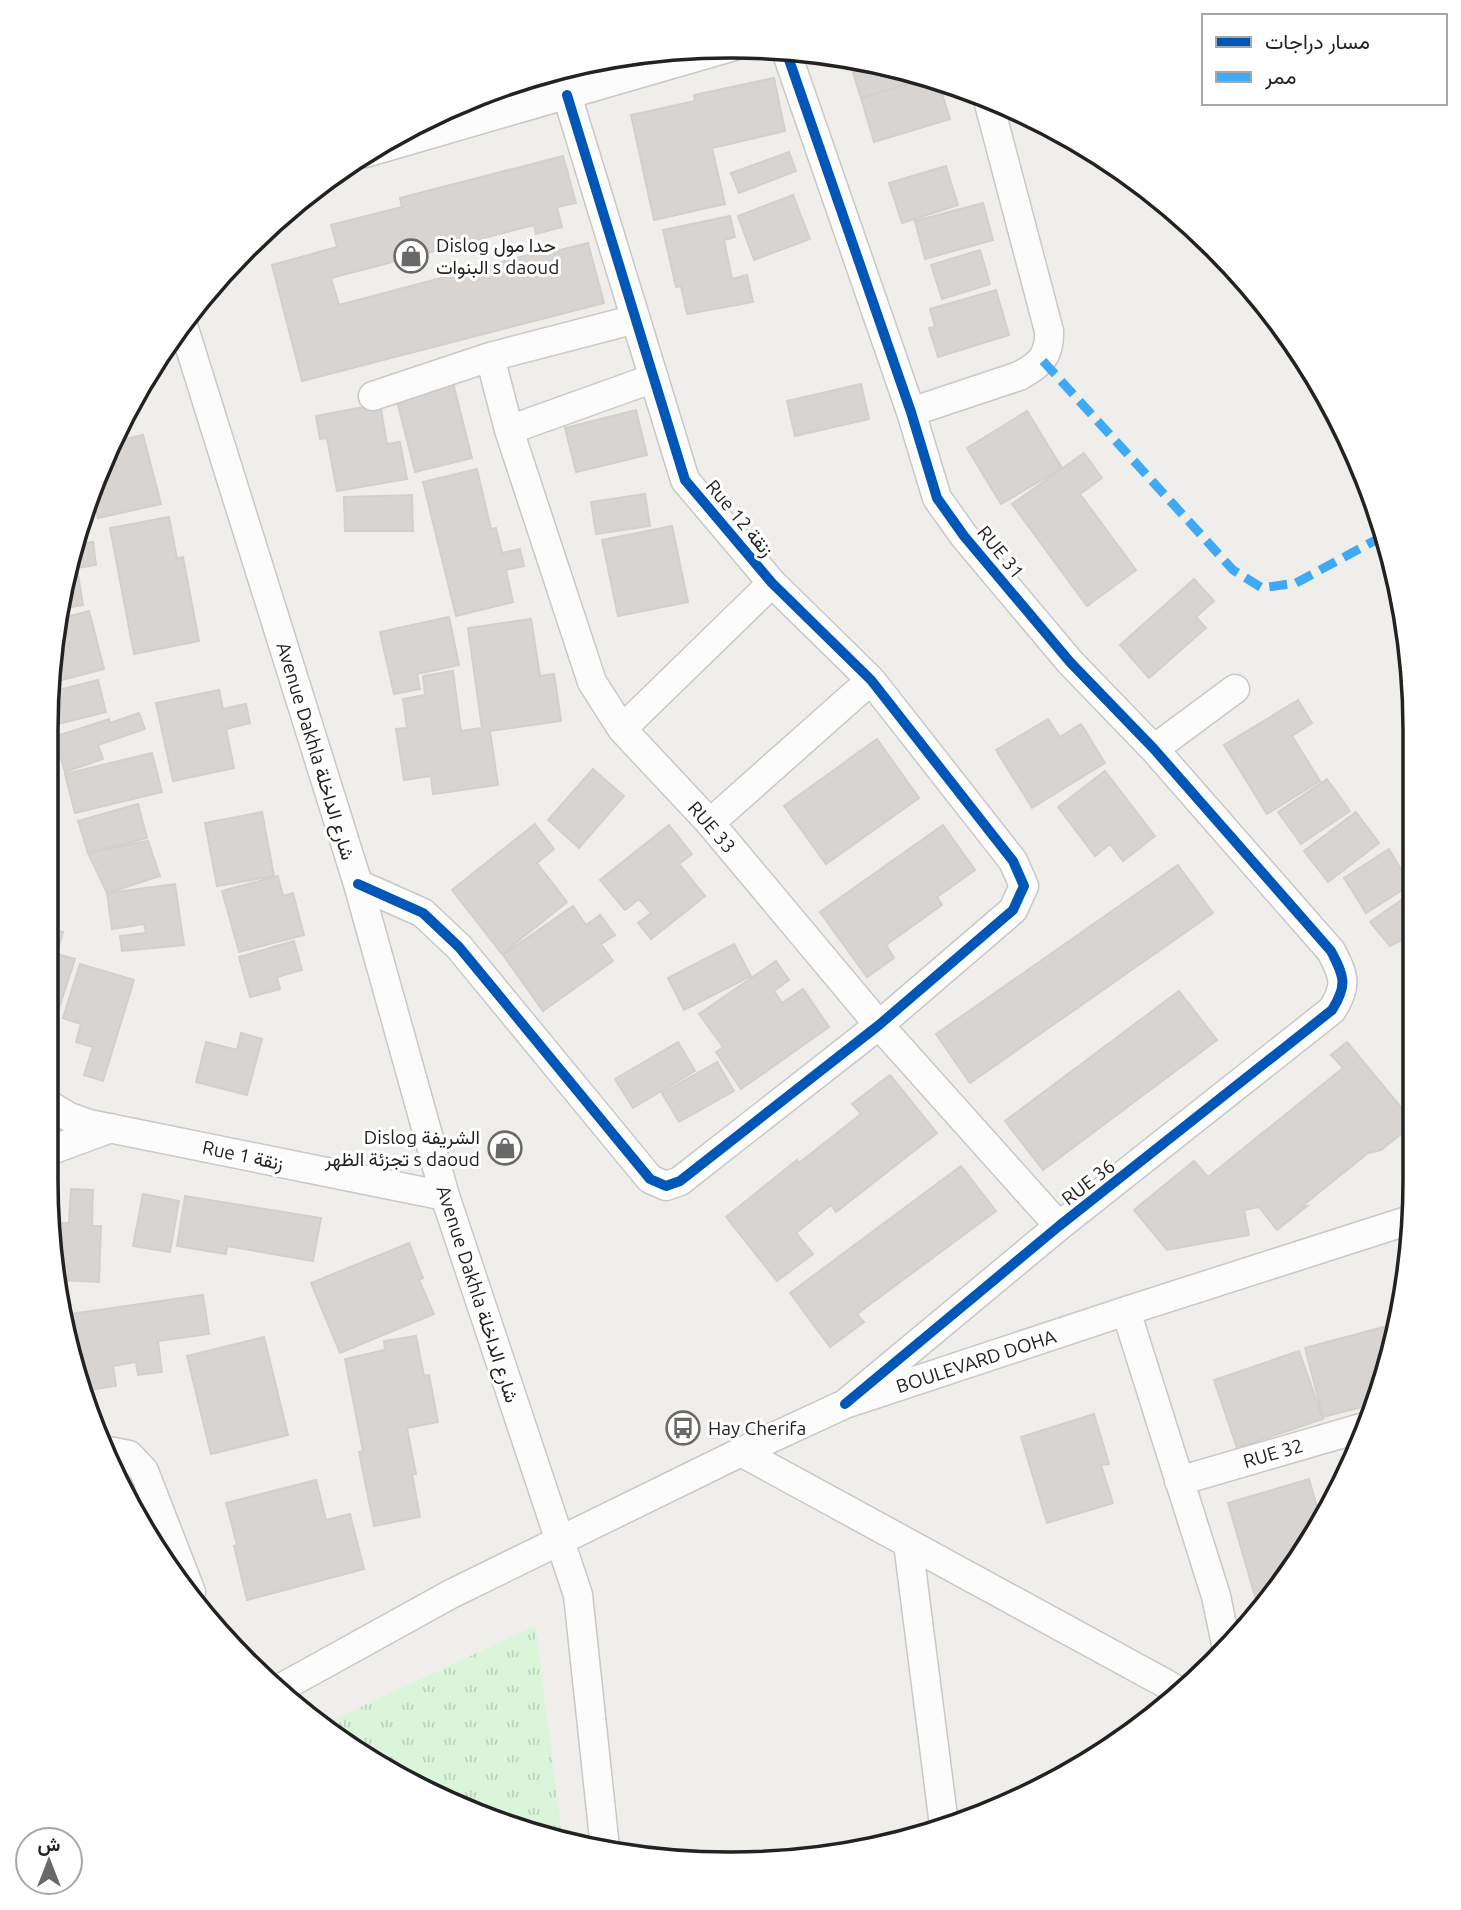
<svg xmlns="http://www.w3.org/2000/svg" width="1461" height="1910" font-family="Ubuntu,Vazirmatn,sans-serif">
	<defs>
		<pattern id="park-tufts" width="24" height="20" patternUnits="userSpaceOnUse" patternTransform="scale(1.75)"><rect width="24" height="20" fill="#daf5da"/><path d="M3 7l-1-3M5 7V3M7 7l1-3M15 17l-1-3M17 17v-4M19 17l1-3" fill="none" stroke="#bbd2bb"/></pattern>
	</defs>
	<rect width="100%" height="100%" fill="#f0eeeb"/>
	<path fill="url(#park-tufts)" d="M535 1626 563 1842 554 1841 388 1773 324 1724Z"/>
	<path fill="#d7d4d2" stroke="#d3d0cc" stroke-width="2" d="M848 57 865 59 927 78 861 98Z
		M774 78 785 131 712 148 725 204 654 220 631 115 695 101 694 95Z
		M927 78 938 81 950 119 874 142 861 98Z
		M789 152 796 171 739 193 731 173Z
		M563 156 576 203 557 207 562 227 536 234 534 225 331 278 339 305 547 250 548 253 588 243 604 303 302 381 272 265 337 247 331 225 402 207 400 198Z
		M946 166 958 205 902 223 889 183Z
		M793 195 810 239 754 260 738 216Z
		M983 203 993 240 925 259 915 221Z
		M730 216 735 237 724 240 732 279 747 275 753 302 687 314 681 286 676 287 663 230Z
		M980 250 990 284 942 299 931 265Z
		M996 290 1009 335 938 357 929 328 935 327 930 309Z
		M453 383 472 458 415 472 396 397Z
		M861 384 869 419 795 436 787 401Z
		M380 404 387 444 400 442 407 479 337 491 327 438 320 439 316 416Z
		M636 410 647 455 576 472 565 428Z
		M1027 411 1062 468 1001 504 967 448Z
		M143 435 161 504 98 518 92 492 111 442Z
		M1084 453 1102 478 1080 494 1136 570 1087 606 1012 504Z
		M477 469 491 529 496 528 502 553 520 549 524 566 506 570 513 602 456 616 423 482Z
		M645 494 650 526 596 534 591 502Z
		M412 495 413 531H345L344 497Z
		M169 517 177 559 183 557 199 641 134 654 110 528Z
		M672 526 688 602 618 616 602 540Z
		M93 542 96 565 77 568 83 605 60 609 72 545Z
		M1194 579 1214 601 1196 617 1206 628 1149 678 1120 645Z
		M89 611 104 669 47 684 58 619Z
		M449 617 459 665 417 674 420 689 394 694 380 632Z
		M531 619 540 676 554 674 561 721 490 731 498 785 433 794 431 776 404 780 396 729 407 728 403 699 425 695 423 676 453 671 461 731 482 728 468 628Z
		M98 680 106 712 50 726 47 713V693Z
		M219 690 223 709 246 704 250 723 226 729 234 768 173 781 156 703Z
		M1298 700 1312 723 1292 736 1320 781 1267 814 1224 745Z
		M139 713 145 729 98 745 103 759 65 772 54 737 109 719 110 723Z
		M1048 719 1060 737 1081 724 1105 763 1032 808 996 750Z
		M877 739 919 798 826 864 784 806Z
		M152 753 162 792 75 813 65 774Z
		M593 769 624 796 579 848 548 820Z
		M1105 771 1155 836 1123 861 1110 844 1095 856 1058 807Z
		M1327 779 1350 811 1301 844 1278 812Z
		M138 804 147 838 88 853 78 821Z
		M262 812 274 876 217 886 205 823Z
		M1356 812 1379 843 1328 882 1304 851Z
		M535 824 554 849 537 863 567 902 502 954 452 890Z
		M669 825 692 854 679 864 705 896 651 939 638 923 651 913 639 899 625 910 600 880Z
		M943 825 975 870 937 897 942 905 886 945 894 958 867 977 820 912Z
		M148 841 160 876 107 893 88 853Z
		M1389 849 1410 885 1366 913 1344 878Z
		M1178 865 1213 913 970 1083 936 1034Z
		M278 876 283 896 293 893 304 935 239 952 222 891Z
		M175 884 184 945 122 951 120 936 146 933 144 924 112 929 107 893Z
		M1410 894V936L1390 946 1370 922Z
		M573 906 586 925 600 915 615 935 601 944 613 961 543 1011 503 955Z
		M46 927 63 932 57 954 75 959 58 1011 46 1007Z
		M294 941 302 970 277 977 280 989 250 997 239 957Z
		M734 944 751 976 684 1010 668 978Z
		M776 961 789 980 774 991 782 1003 803 989 829 1027 741 1089 716 1052 723 1047 699 1014Z
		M80 964 134 980 103 1081 84 1075 93 1047 76 1042 81 1024 63 1018Z
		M1179 991 1217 1040 1043 1170 1005 1121Z
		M241 1033 262 1039 247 1095 196 1082 206 1042 237 1050Z
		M678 1042 695 1071 633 1108 615 1079Z
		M1347 1042 1410 1118V1127L1381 1150 1368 1153 1301 1207 1307 1206 1277 1230 1259 1207 1244 1210 1249 1235 1167 1250 1134 1210 1194 1161 1208 1177 1343 1068 1331 1055Z
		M717 1062 734 1091 679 1122 662 1093Z
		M890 1075 937 1133 836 1212 831 1205 796 1233 813 1254 777 1281 726 1217 797 1160 799 1163 861 1114 852 1104Z
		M961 1166 996 1211 857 1314 864 1322 830 1347 790 1293Z
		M71 1189 93 1190 92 1226H101L99 1282 59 1280 51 1223H69Z
		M143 1194 179 1201 170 1252 133 1246Z
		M185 1196 321 1218 313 1261 227 1246 226 1254 177 1246Z
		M409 1243 423 1278 419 1280 434 1314 340 1353 311 1283Z
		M203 1295 209 1334 158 1341 162 1372 138 1375 136 1362 113 1366 116 1386 83 1391 69 1357 63 1315Z
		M1391 1325 1393 1332 1374 1404 1323 1417 1305 1348Z
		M416 1336 424 1376 429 1375 438 1422 407 1428 416 1474H412L420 1517 374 1526 359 1452 363 1451 345 1359 385 1350 384 1341Z
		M264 1337 288 1435 211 1454 187 1356Z
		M1299 1351 1323 1419 1237 1448 1214 1380Z
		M1094 1414 1109 1464 1101 1465 1113 1503 1047 1523 1021 1437Z
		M1309 1479 1321 1521 1300 1560 1259 1610 1228 1503Z
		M316 1480 326 1520 350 1514 364 1569 247 1600 234 1546 237 1545 226 1503Z"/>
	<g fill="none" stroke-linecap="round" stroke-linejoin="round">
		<defs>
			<path id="minor" d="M786 51 911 412 937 498 964 536 1070 662 1154 749 1331 951C1344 976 1348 985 1332 1010L1059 1226 845 1404
				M365 153 734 46
				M182 322 358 884 445 1196 578 1595 605 1848
				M490 357 509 430 592 682 622 729 710 823 879 1025 1059 1226
				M373 396 490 357 636 319
				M911 412 1019 376C1040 365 1050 356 1049 331L987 96
				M509 430 654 378
				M622 729 772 583
				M1154 749 1235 689
				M710 823 871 680
				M358 884 423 913 459 947 650 1179 666 1186 680 1181 879 1025 1013 910 1024 886 1013 861 871 680 772 583 685 480 567 95
				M46 1103 69 1117 89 1124 445 1196
				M46 1152 111 1128
				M1126 1311 1216 1596 1227 1649
				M108 1451 129 1455 144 1471 191 1592
				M741 1452 1181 1692
				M1179 1481 1368 1426
				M908 1543 944 1825
				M279 1689 451 1594 741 1452 845 1404 1126 1311 1410 1220"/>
		</defs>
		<use href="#minor" stroke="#c9c8c7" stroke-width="31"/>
		<use href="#minor" stroke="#fdfcfc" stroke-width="28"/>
		<path stroke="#3fa9f5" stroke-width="9" stroke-dasharray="18 9" stroke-linecap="butt" d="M1043 361 1233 570 1262 588 1296 583 1385 535"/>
		<defs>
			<path id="cycleway" d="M786 51 911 412 937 498 964 536 1070 662 1154 749 1331 951C1344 976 1348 985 1332 1010L1059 1226 845 1404
				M358 884 423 913 459 947 650 1179 666 1186 680 1181 879 1025 1013 910 1024 886 1013 861 871 680 772 583 685 480 567 95"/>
		</defs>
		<use href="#cycleway" stroke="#fff" stroke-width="15"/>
		<use href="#cycleway" stroke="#0057b8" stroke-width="10"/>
	</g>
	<defs>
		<symbol id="shop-ring" viewBox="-11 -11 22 22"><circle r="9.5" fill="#fff" stroke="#6a6968" stroke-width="1.5"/><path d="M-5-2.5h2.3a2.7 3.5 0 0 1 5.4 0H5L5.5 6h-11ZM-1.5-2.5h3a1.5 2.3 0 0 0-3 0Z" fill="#6a6968"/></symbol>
		<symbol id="bus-ring" viewBox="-11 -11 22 22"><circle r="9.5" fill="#fff" stroke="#6a6968" stroke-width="1.5"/><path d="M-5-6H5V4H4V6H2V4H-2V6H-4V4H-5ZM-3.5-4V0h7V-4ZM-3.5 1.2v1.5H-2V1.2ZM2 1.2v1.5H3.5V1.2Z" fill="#6a6968"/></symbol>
	</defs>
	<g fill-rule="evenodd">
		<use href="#shop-ring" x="392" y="237" width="38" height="38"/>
		<use href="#shop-ring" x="486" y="1129" width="38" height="38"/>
		<use href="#bus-ring" x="664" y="1409" width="38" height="38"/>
	</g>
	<g text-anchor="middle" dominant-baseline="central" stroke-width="6" stroke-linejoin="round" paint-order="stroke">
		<g font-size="19" fill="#222" stroke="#fff" text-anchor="start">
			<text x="436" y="245">Dislog حدا مول<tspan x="436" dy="22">البنوات s daoud</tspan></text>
			<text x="480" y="1137" text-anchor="end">Dislog الشريفة<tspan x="480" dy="22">تجزئة الظهر s daoud</tspan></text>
			<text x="708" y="1428">Hay Cherifa</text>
		</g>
		<g font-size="19" fill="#222" stroke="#fff">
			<text transform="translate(740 518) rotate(50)">Rue 12 زنقة</text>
			<text transform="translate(1001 552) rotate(51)">RUE 31</text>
			<text transform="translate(316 751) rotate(73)">Avenue Dakhla شارع الداخلة</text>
			<text transform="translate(712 827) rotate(49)">RUE 33</text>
			<text transform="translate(243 1155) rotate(12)">Rue 1 زنقة</text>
			<text transform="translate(1088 1182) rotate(-38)">RUE 36</text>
			<text transform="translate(478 1294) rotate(72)">Avenue Dakhla شارع الداخلة</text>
			<text transform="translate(976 1361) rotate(-18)">BOULEVARD DOHA</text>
			<text transform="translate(1273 1453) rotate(-16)">RUE 32</text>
		</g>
	</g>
	<path d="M0 0H1461V1910H0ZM730 58H731A672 672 0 0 1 1403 730V1180A672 672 0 0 1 731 1852H730A672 672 0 0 1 58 1180V730A672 672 0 0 1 730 58Z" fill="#fff" fill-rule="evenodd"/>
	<path fill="none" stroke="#222" stroke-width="3.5" d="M730 58H731A672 672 0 0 1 1403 730V1180A672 672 0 0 1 731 1852H730A672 672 0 0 1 58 1180V730A672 672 0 0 1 730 58Z"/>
	<rect x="1202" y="14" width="245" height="91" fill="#ffffff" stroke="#a7a7a7" stroke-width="2"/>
	<rect x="1216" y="37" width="35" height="10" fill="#0057b8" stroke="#a7a7a7" stroke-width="2"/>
	<text x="1265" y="49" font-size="21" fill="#222222">مسار دراجات</text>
	<rect x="1216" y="72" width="35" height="10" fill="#3fa9f5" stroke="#a7a7a7" stroke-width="2"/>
	<text x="1265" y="84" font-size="21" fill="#222222">ممر</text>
	<g transform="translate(49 1861)"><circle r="33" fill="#ffffff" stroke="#a7a7a7" stroke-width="2"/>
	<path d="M0-5L12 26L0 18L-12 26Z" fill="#6a6968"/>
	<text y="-10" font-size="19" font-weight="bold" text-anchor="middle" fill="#222222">ش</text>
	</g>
</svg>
